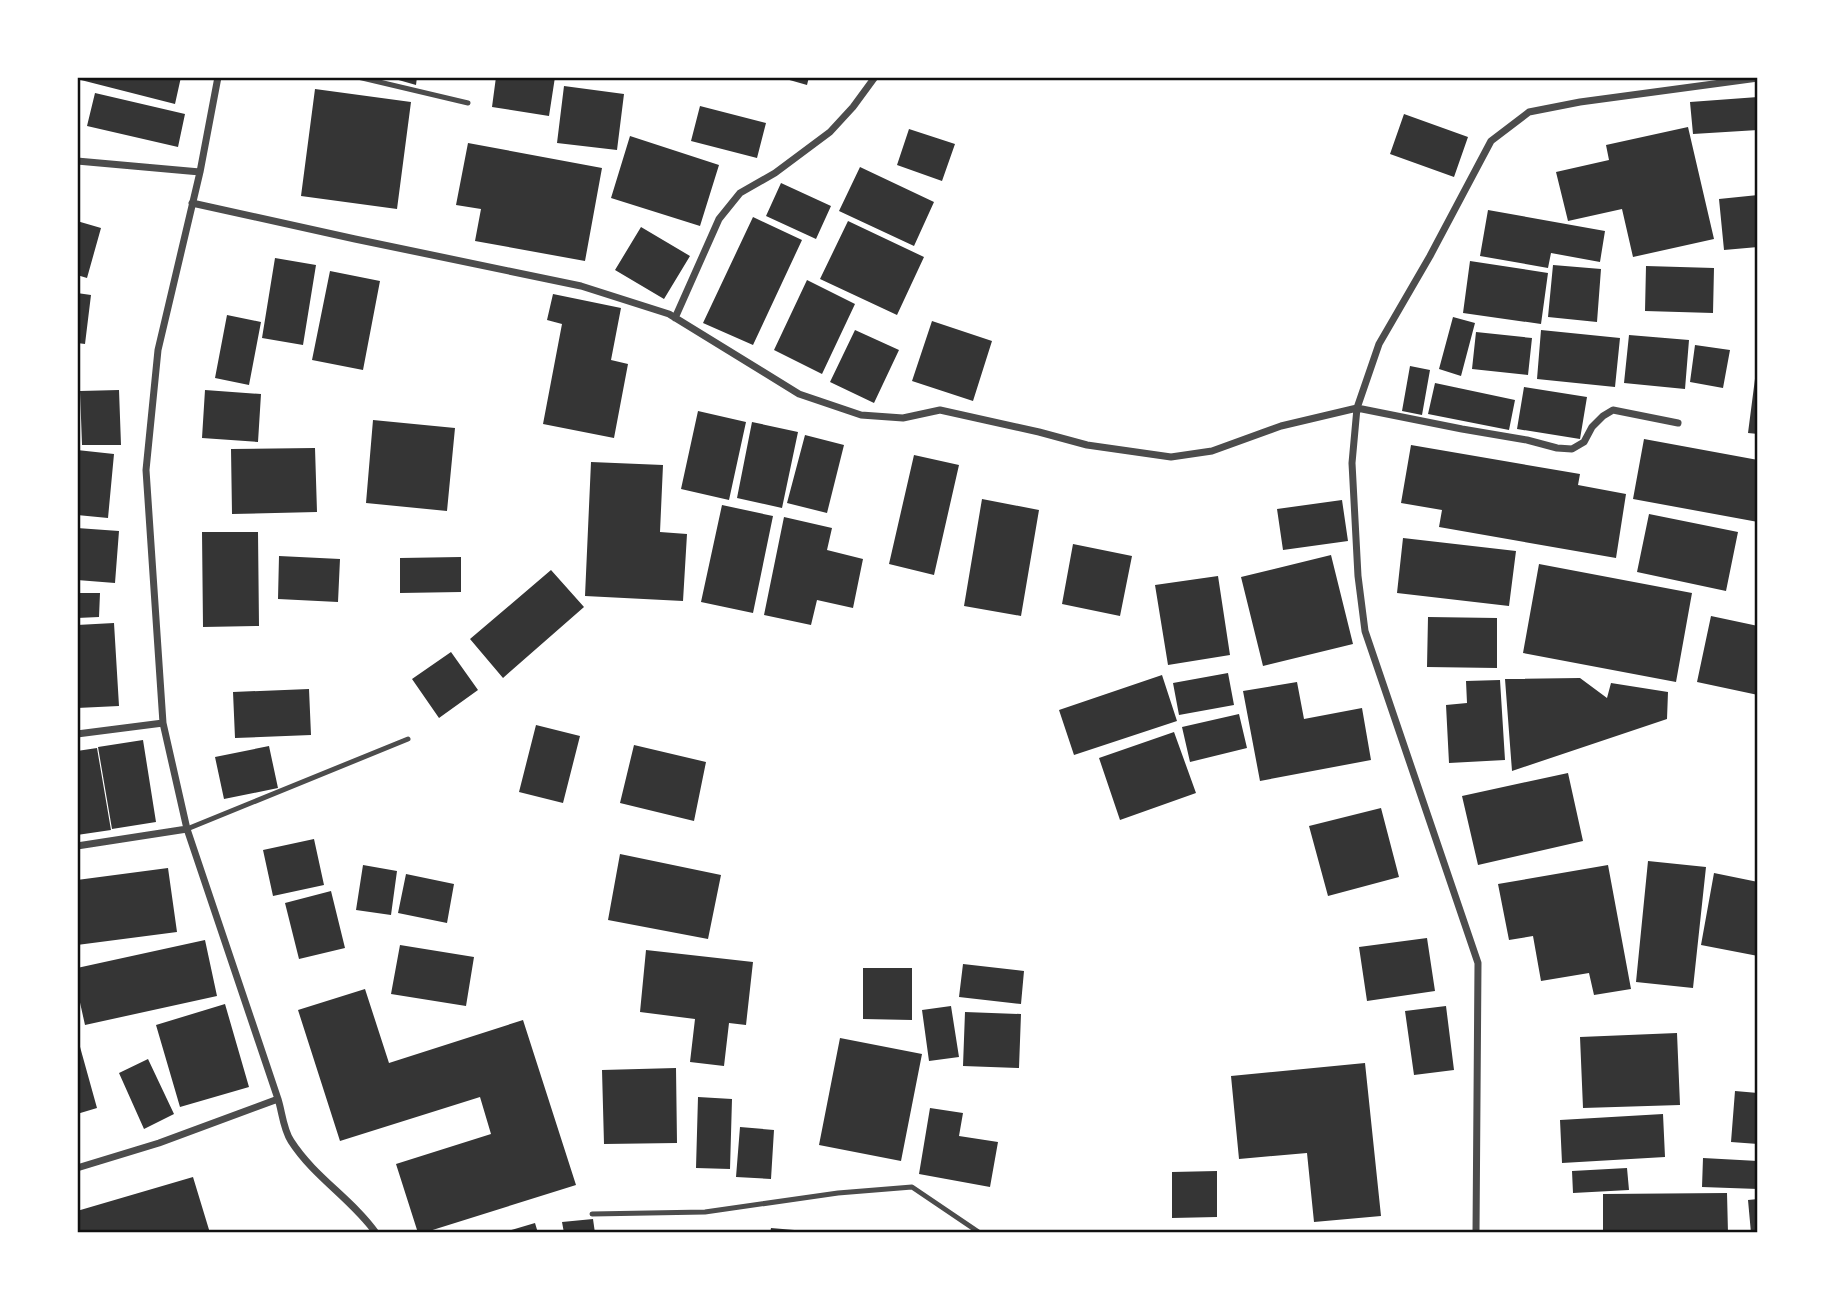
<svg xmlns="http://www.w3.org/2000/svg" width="1835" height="1310" font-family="'Archivo Narrow',sans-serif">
	<rect width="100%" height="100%" fill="#fff"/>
	<path fill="#353535" d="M77 77H181L175 104 77 79Z
		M388 77H417L416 85Z
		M496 77H555L549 116 492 107Z
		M779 77H809L807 85Z
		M564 86 624 94 617 150 557 143Z
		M315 89 411 102 397 209 301 196Z
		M95 93 185 114 178 147 87 126Z
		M1758 97V130L1693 134 1690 102Z
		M700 106 766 123 757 158 691 141Z
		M1404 114 1468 137 1454 177 1390 154Z
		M1688 127 1714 239 1633 257 1622 209 1568 221 1556 172 1609 160 1606 145Z
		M909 129 955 144 942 181 897 165Z
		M630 136 719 165 700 226 611 198Z
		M468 143 602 168 585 261 475 241 481 209 456 205Z
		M860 167 934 202 914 246 839 211Z
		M781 183 831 206 816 239 766 216Z
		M1758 195V247L1724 250 1719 199Z
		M1488 210 1605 231 1600 262 1551 253 1548 268 1480 256Z
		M753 217 802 240 753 345 703 323Z
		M77 221 101 228 87 278 77 275Z
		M848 221 924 257 897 315 820 279Z
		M641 227 690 256 664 299 615 270Z
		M275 258 316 265 303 345 262 338Z
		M1470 261 1548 273 1541 324 1463 313Z
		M1553 265 1601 269 1597 322 1548 317Z
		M1646 266 1714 268 1713 313 1645 311Z
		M330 271 380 281 363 370 312 360Z
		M807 280 855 304 822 374 774 350Z
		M77 293 91 295 85 344 77 343Z
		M553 294 621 308 611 360 628 364 614 438 543 424 562 324 547 320Z
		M227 315 261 322 249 385 215 378Z
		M1453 317 1475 323 1461 376 1439 369Z
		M932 321 992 341 973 401 912 381Z
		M855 330 899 350 874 403 830 382Z
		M1541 330 1620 338 1615 387 1537 379Z
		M1476 332 1532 338 1528 375 1472 369Z
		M1629 335 1689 340 1685 389 1624 383Z
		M1695 345 1730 350 1723 388 1690 382Z
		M1410 366 1430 370 1422 415 1402 411Z
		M1756 371H1758V434L1748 433Z
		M1435 383 1515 400 1509 430 1428 414Z
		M1524 387 1587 397 1580 439 1517 429Z
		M119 390 121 445H82L80 391Z
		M205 390 261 394 258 442 202 438Z
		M698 411 746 422 729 500 681 489Z
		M373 420 455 428 447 511 366 503Z
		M752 422 798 432 782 508 737 498Z
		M805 435 844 445 827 513 787 503Z
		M1644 439 1758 460V522L1633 499Z
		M1411 445 1580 474 1578 485 1626 494 1616 558 1439 527 1442 510 1401 503Z
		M315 448 317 512 232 514 231 449Z
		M77 450 114 454 108 518 77 515Z
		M914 455 959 465 934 575 889 564Z
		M591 462 663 465 660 532 687 534 683 601 585 596Z
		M982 499 1039 510 1021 616 964 606Z
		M1342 500 1348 541 1283 550 1277 509Z
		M722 505 773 516 753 613 701 602Z
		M1649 514 1738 532 1726 591 1637 572Z
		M784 517 832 528 827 550 863 559 853 608 817 600 811 625 764 615Z
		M77 528 119 531 115 583 77 580Z
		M202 532H258L259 626 203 627Z
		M1403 538 1516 551 1509 606 1397 593Z
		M1073 544 1132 556 1120 616 1062 604Z
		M1331 555 1353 644 1263 666 1241 577Z
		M279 556 340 559 338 602 278 599Z
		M461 557V592L400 593V558Z
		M1539 564 1692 593 1676 682 1523 653Z
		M551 570 584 607 503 678 470 639Z
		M1218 576 1230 655 1168 665 1155 585Z
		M77 593H100L99 617 77 618Z
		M1711 616 1758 626V695L1697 682Z
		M1428 617 1497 618V668L1427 667Z
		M114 623 119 706 77 708V625Z
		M451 652 478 690 439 718 412 679Z
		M1228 673 1234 705 1179 715 1173 683Z
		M1162 675 1177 721 1074 755 1059 710Z
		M1580 678 1607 698 1611 683 1668 692 1667 719 1512 771 1505 679Z
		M1500 680 1505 760 1449 763 1446 705 1467 703 1466 681Z
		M1297 682 1304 719 1362 708 1371 760 1260 781 1243 691Z
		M309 689 311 735 235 738 233 692Z
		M1239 714 1247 748 1190 762 1182 727Z
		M536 725 580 736 563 803 519 792Z
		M1174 732 1196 793 1120 820 1099 758Z
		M143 740 156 822 112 829 98 747Z
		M634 745 706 762 694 821 620 803Z
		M269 746 278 788 224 799 215 757Z
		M97 748 111 830 77 835V751Z
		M1568 773 1583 841 1478 865 1462 796Z
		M1381 808 1399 877 1328 896 1309 826Z
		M314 839 324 885 273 896 263 850Z
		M620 854 721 875 708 939 608 920Z
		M1648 861 1706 867 1693 988 1636 982Z
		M363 865 397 871 391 915 356 910Z
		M1608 865 1631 989 1594 995 1589 973 1541 981 1533 936 1509 940 1498 884Z
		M168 868 177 932 77 945V880Z
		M1714 873 1758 882V956L1701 945Z
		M406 874 454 884 447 923 398 913Z
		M331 891 345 948 299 959 285 903Z
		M1427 938 1435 991 1367 1001 1359 947Z
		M205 940 217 996 85 1025 77 989V968Z
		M400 945 474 957 466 1006 391 994Z
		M646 950 753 962 746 1025 729 1023 724 1066 690 1062 695 1019 640 1012Z
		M963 964 1024 971 1021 1004 959 997Z
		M863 968H912V1020L863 1019Z
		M365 989 389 1063 523 1020 576 1185 423 1233H418L396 1164 491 1134 480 1097 340 1141 298 1010Z
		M225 1004 249 1087 180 1107 156 1025Z
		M951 1006 959 1057 929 1061 922 1010Z
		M1446 1006 1454 1070 1414 1075 1405 1011Z
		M965 1012 1021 1014 1019 1068 963 1066Z
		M1677 1033 1680 1105 1583 1108 1580 1037Z
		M77 1036 97 1108 77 1114Z
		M840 1038 922 1054 901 1161 819 1145Z
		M148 1059 174 1114 144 1129 119 1073Z
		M1365 1063 1381 1216 1314 1222 1307 1153 1239 1159 1231 1076Z
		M676 1068 677 1143 604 1144 602 1070Z
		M1735 1091 1758 1093V1144L1731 1142Z
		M698 1097 732 1099 730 1169 696 1168Z
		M930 1108 963 1113 959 1136 998 1142 990 1187 919 1174Z
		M1663 1114 1665 1157 1562 1163 1560 1120Z
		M740 1127 774 1130 771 1179 736 1177Z
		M1703 1158 1758 1161V1189L1702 1187Z
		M1627 1168 1629 1190 1573 1193 1572 1171Z
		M1217 1171V1217L1172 1218V1172Z
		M193 1177 210 1233H77V1211Z
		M1727 1193 1728 1233H1603V1194Z
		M1758 1199V1233H1751L1748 1200Z
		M593 1219 595 1233H564L562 1222Z
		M535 1223 538 1233H505V1232Z
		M771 1228 806 1231V1233H770Z"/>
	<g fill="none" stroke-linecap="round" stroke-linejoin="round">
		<path stroke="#4c4c4c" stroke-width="5" d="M358 77 468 103
			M187 829 408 739
			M592 1214 705 1212 838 1193 912 1187 980 1233"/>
		<path stroke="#4c4c4c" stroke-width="7" d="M218 77 200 172 158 350 146 470 163 723 187 829 278 1099C282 1111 283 1129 291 1141 314 1177 352 1199 376 1233
			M77 161 200 172
			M192 203 355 239 581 286 669 314 799 394 861 415 903 418 940 410 1039 432 1087 445 1171 457 1212 451 1281 426 1357 408 1462 429 1527 440 1557 448 1572 449 1584 442 1592 427 1603 416 1613 410 1678 423
			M675 318 719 219 740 193 775 173 830 132 853 107 875 77
			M77 734 163 723
			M77 846 187 829
			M77 1168 159 1143 278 1099
			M1476 1233 1478 963 1365 631 1358 576 1352 463 1357 408 1379 344 1430 256 1491 141 1529 112 1580 102 1758 78"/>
	</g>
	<rect width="1835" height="1310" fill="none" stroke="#ffffff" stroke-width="158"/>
	<rect x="79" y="79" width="1677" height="1152" fill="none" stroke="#111" stroke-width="2.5"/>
</svg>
